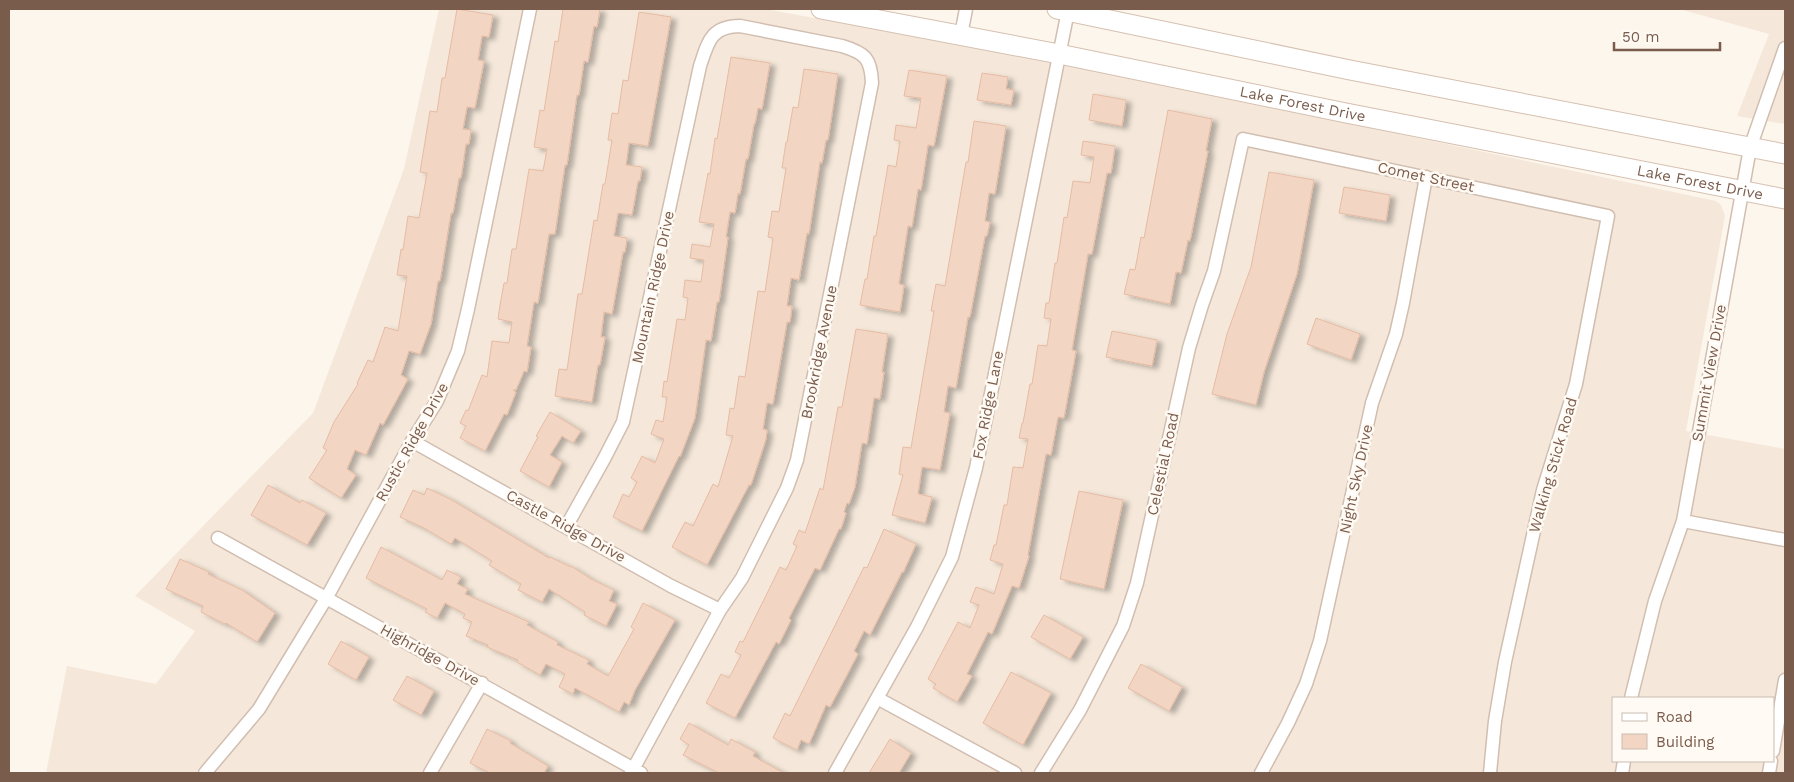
<svg xmlns="http://www.w3.org/2000/svg" width="1794" height="782" font-family="'Work Sans',sans-serif">
	<defs>
		<filter id="shadow"><feDropShadow dx="5.5" dy="3" stdDeviation="2.5" flood-color="#0004"/></filter>
	</defs>
	<rect width="100%" height="100%" fill="#fdf6ec"/>
	<path fill="#f5e8da" fill-rule="evenodd" d="M439 9H766L1148 81 1716 201 1721 205 1725 216 1686 431 1785 449V773H46L67 666 156 684 195 631 135 596 313 413 404 169ZM1613 698H1773V761H1613Z
		M1679 9H1785V124L1737 116 1769 34Z"/>
	<path fill="#f3d5c3" stroke="#e6bba3" filter="url(#shadow)" d="M457 9 493 15 489 37 482 36 478 60 484 61 475 108 467 107 463 129 471 130 469 144H466L461 178H459L453 213H451L440 281H438L431 324 420 354 409 351 401 375 408 379 383 425 380 423 366 455 355 450 347 469 356 475 341 498 309 478 327 450 323 448 334 422 358 384 357 383 368 360 373 362 385 327 398 331 407 276 397 275 401 249 403 250 408 216 419 218 427 173 420 172 430 111 437 112 442 78H445Z
		M563 9H600L597 27 594 26 588 62 584 61 579 95H577L567 165H565L555 234H549L538 303 534 302 527 346 531 347 527 372 524 371 516 390H513L516 392 507 415 504 414 485 451 460 438 466 426 460 423 466 410 468 411 482 375 487 377 492 341 509 343 512 322 498 319 500 305 504 283H507L512 249H516L529 169 543 171 547 149 534 147 540 110 544 111 555 41 558 42Z
		M639 12 671 17 648 146 629 143 626 165 642 167 640 181H638L632 215 618 213 614 236 627 238 625 252H623L612 314 604 312 601 337H605L600 365H598L592 402 555 396 559 369 567 370 578 294H582L594 220 597 221 603 184H605L612 140H608L612 113 618 114 623 80 628 81Z
		M731 57 770 63 762 109 758 108 755 124H754L748 159H746L740 194 738 193 735 213 730 212 726 237H728L719 302H717L711 341 706 340 695 418 680 457 679 456 642 531 613 517 623 494 629 497 637 482 631 478 642 456 655 463 664 439 651 434 656 420 663 422 667 397H662L664 381 667 382 677 319 685 320 688 298 683 297 685 280 701 282 704 260 690 258 692 244 710 247 714 224 699 222 708 173 710 174 715 138 717 139Z
		M804 69 838 74 828 140H826L822 163 820 162 809 234 807 233 799 280 791 278 787 306H792L790 322H787L773 404 767 403 763 429 767 430 766 439 751 485H749L707 565 672 547 685 522 693 526 713 484 718 487 733 436 726 435 730 408 734 409 739 376 745 377 758 291 765 292 773 238 768 237 772 211 779 212 786 168H782L786 142H787L793 107 798 108Z
		M909 70 947 76 934 146 928 145 921 190 918 189 912 227 908 226 899 284 904 285 900 312 860 305 865 279H867L874 236H876L888 165 896 167 900 141 894 140 896 125 916 128 921 98 904 96Z
		M982 73 1008 77 1006 89 1014 90 1011 105 977 100Z
		M1093 94 1126 100 1122 126 1089 120Z
		M1168 110 1212 119 1206 151H1208L1190 241 1188 240 1181 273 1176 272 1170 304 1124 294 1130 269 1135 270 1141 237 1144 238Z
		M974 121 1006 126 995 194 989 193 985 221 990 222 987 236H985L970 317H968L956 388 948 386 944 412 950 413 940 470 922 467 918 494 932 497 925 523 892 515 903 475 899 474 903 447 911 448 934 311H931L936 284 945 286 966 162H968Z
		M1083 141 1115 146 1111 173H1107L1092 254H1088L1072 350 1076 351 1064 418 1058 417 1051 455 1046 454 1028 555 1029 556 1019 588 1012 586 992 634 988 632 967 674 972 676 957 702 933 688 936 684 928 679 958 622 970 628 979 605 970 602 976 587 994 594 1003 564 990 560 994 545H996L1004 505H1007L1013 467 1023 468 1028 439 1019 438 1022 423H1023L1030 384H1032L1038 345 1047 346 1051 319 1044 318 1046 303H1049L1055 263H1057L1064 217 1067 218 1073 181 1090 183 1094 157 1081 155Z
		M1269 172 1314 180 1297 274 1264 372 1256 405 1212 394 1227 334 1251 267Z
		M1344 187 1390 195 1386 221 1339 213Z
		M1316 318 1360 334 1351 360 1307 344Z
		M856 329 888 334 882 372H884L880 399 874 398 867 444 862 443 855 487 849 504 847 503 844 512 846 513 841 529H839L820 570 815 568 789 618 791 620 779 644 776 642 735 718 706 703 721 674 729 678 741 655 735 652 740 641 743 642 780 567 786 570 797 546 793 544 799 530 805 533 820 488 823 490 838 407H842Z
		M1112 331 1157 340 1152 366 1106 357Z
		M550 412 581 431 573 443 562 436 550 455 562 462 549 487 520 471 538 437 536 436Z
		M268 485 300 503 302 500 326 513 307 545 251 515Z
		M427 488 450 499 549 558 550 557 571 567V566L591 579 614 590 609 601 617 604 606 626 584 615 585 612 549 589 542 602 518 590 521 584 489 565 492 561 455 538 451 544 424 528 400 517 413 490 424 495Z
		M1079 491 1123 500 1104 589 1060 579Z
		M884 529 916 544 903 573 902 572 870 635 864 631 854 651 858 654 830 707 826 705 809 744 801 740 797 750 773 738 785 713 790 716 864 567 867 568Z
		M381 547 442 580 447 570 461 577 457 584 468 589 465 594 529 622 527 625 558 642 557 645 589 660 587 664 608 676 634 629 631 627 643 603 675 620 635 690 629 705 624 702 619 712 575 688 573 694 559 687 565 674 546 664 540 675 517 662 518 660 487 647 488 645 466 636 472 622 463 618 465 614 445 603 437 618 425 612 427 609 366 578Z
		M180 559 209 572 208 574 242 590 275 613 257 642 226 623 225 624 201 612 203 606 166 589Z
		M1044 615 1083 637 1070 659 1031 637Z
		M341 641 369 657 356 680 328 664Z
		M1141 664 1182 687 1169 711 1128 688Z
		M1011 672 1051 693 1023 745 983 723Z
		M407 676 434 691 421 715 393 700Z
		M689 723 728 745 731 739 755 752 753 756 784 773H719L683 755 689 745 680 739Z
		M487 729 511 741 510 743 548 766 544 773H490L470 763Z
		M890 739 911 753 899 773H869Z"/>
	<g fill="none" stroke-linecap="round" stroke-linejoin="round">
		<defs>
			<path id="street" d="M961 35 966 9
				M412 441 671 586 720 610
				M1683 521 1785 540
				M566 527 604 459 623 422 700 66C708 42 711 26 740 26L842 46C865 53 871 58 872 83L797 460 787 488 742 578 720 610 631 773
				M218 538 641 773
				M877 698 1015 773
				M1631 698 1655 601 1683 521 1750 148 1785 48
				M1773 751 1785 680
				M205 773 259 709 327 597 412 441 437 401 458 351 468 309 530 9
				M430 773 482 683
				M835 773 917 627 952 557 976 468 1068 11
				M1041 773 1080 710 1123 626 1137 583 1189 348 1202 305 1214 271 1243 139 1608 216 1576 384 1543 490 1505 662 1495 721 1490 773
				M1261 773 1288 723 1306 684 1320 641 1372 403 1396 334 1403 303 1426 177
				M1622 773 1624 761
				M1769 773 1771 761"/>
			<g id="secondary">
				<path id="s1" d="M821 9 1059 54 1346 113 1785 199"/>
				<path d="M1057 9 1350 70 1785 154"/>
			</g>
		</defs>
		<use href="#street" stroke="#d1beb0" stroke-width="15"/>
		<use href="#secondary" stroke="#d6c0b0" stroke-width="21"/>
		<use href="#street" stroke="#fff" stroke-width="12"/>
		<use href="#secondary" stroke="#fff" stroke-width="19"/>
	</g>
	<g text-anchor="middle" dominant-baseline="central" stroke-width="5" stroke-linejoin="round" paint-order="stroke">
		<g font-size="15" fill="#7a5c4d" stroke="#fffaf3">
			<text stroke="none"><textPath href="#s1" startOffset="491">Lake Forest Drive</textPath></text>
			<text transform="translate(1426 177) rotate(12)">Comet Street</text>
			<text stroke="none"><textPath href="#s1" startOffset="896">Lake Forest Drive</textPath></text>
			<text transform="translate(653 287) rotate(-78)">Mountain Ridge Drive</text>
			<text transform="translate(819 352) rotate(-79)">Brookridge Avenue</text>
			<text transform="translate(1709 373) rotate(-80)">Summit View Drive</text>
			<text transform="translate(988 405) rotate(-79)">Fox Ridge Lane</text>
			<text transform="translate(412 442) rotate(-61)">Rustic Ridge Drive</text>
			<text transform="translate(1163 464) rotate(-78)">Celestial Road</text>
			<text transform="translate(1553 465) rotate(-74)">Walking Stick Road</text>
			<text transform="translate(1356 479) rotate(-78)">Night Sky Drive</text>
			<text transform="translate(566 526) rotate(29)">Castle Ridge Drive</text>
			<text transform="translate(430 655) rotate(29)">Highridge Drive</text>
		</g>
	</g>
	<rect width="1794" height="782" fill="none" stroke="#7a5c4d" stroke-width="20"/>
	<rect x="1612" y="697" width="162" height="65" fill="#fffaf3" stroke="#cabbb1"/>
	<rect x="1622" y="713" width="25" height="8" fill="#ffffff" stroke="#cabbb1"/>
	<text x="1656" y="722" font-size="15" fill="#7a5c4d">Road</text>
	<rect x="1622" y="734" width="25" height="15" fill="#f3d5c3" stroke="#cabbb1"/>
	<text x="1656" y="747" font-size="15" fill="#7a5c4d">Building</text>
	<path d="M1614 42v8h106v-8" fill="none" stroke="#7a5c4d" stroke-width="2.5"/>
	<text x="1622" y="42" font-size="15" fill="#7a5c4d" stroke="#fffaf3" stroke-width="4" paint-order="stroke">50 m</text>
</svg>
